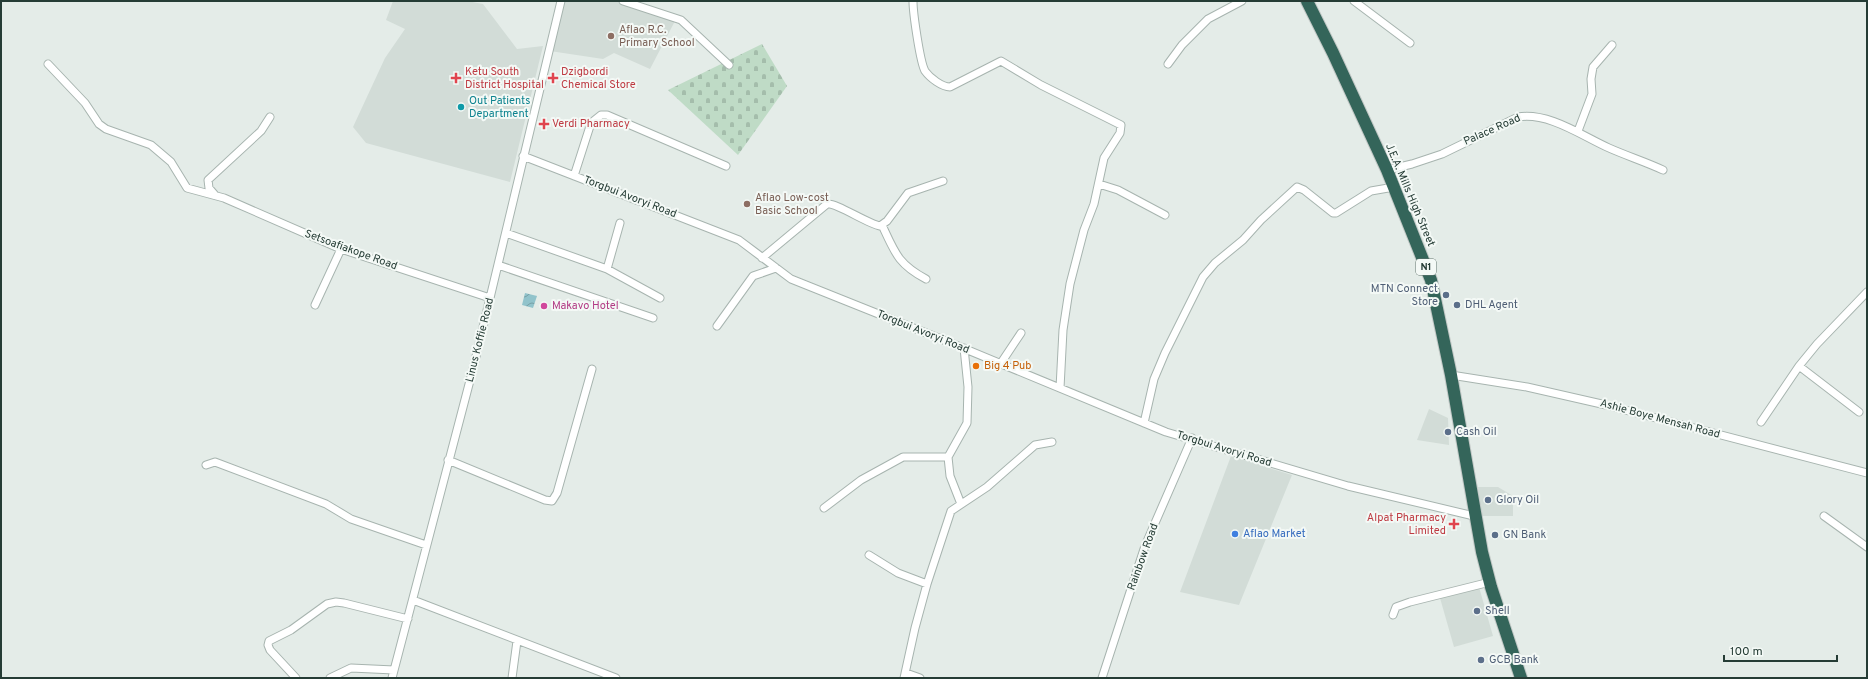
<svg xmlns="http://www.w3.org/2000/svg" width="1868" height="679" font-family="Overpass,sans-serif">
	<defs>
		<pattern id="cemetery-stones" width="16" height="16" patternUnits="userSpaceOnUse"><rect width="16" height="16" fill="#bfdbc6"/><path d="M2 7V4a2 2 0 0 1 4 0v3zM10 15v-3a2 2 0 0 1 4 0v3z" fill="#a4bdab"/></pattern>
		<pattern id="water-waves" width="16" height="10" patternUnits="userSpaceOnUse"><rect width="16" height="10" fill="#91c3cb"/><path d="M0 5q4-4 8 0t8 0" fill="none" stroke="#76a0a6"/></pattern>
	</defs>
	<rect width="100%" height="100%" fill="#e4ece8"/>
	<path fill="#d2dcd7" d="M393 1H467L483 4 517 49 543 46 510 182 366 143 353 127 385 58 405 29 386 20Z
		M565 1H620L675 21 650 69 614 53 603 59 550 51Z
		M1429 409 1448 418 1449 445 1417 440Z
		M1231 456 1292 475 1239 605 1180 592Z
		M1478 487H1498L1513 496V516H1480Z
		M1479 587 1493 636 1454 647 1440 598Z"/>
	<path fill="url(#cemetery-stones)" d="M762 44 787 86 738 155 668 90Z"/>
	<path fill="url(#water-waves)" d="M525 293 537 296 533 308 522 305Z"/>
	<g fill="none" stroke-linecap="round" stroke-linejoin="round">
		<defs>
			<path id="street" d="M623 1 681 20 729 65
				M913 1C913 13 920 62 925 71 930 78 942 87 950 87L1001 61 1041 85 1121 125 1120 133 1104 158 1094 204 1084 230 1070 284 1063 330 1060 388
				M1354 1 1410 43
				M48 64 85 103 99 124 106 129 151 145 171 162 187 188 224 198 341 249 490 298
				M1168 64 1182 45 1208 19 1242 1
				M1578 131 1592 94 1591 79 1593 67 1612 45
				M523 156 739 240 791 279 946 341 1166 432 1348 486 1474 516
				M1387 170 1412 164 1442 154 1518 117C1549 112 1582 136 1609 148 1627 156 1646 162 1663 170
				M574 176 591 123 601 115H607L726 166
				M1099 184 1118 190 1165 215
				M215 195 209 188 208 180 261 131 270 117
				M882 225C895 253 898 264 926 279
				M506 233 607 269 660 298
				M762 258 827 204C835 202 868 224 880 226L887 221 908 193 943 181
				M498 265 653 318
				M607 269 620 223
				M315 305 341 249
				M717 326 753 276 776 268
				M1001 363 1021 333
				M1799 366 1817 344 1867 292
				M1451 375 1527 387 1606 405 1867 473
				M1761 422 1799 366 1859 412
				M1144 423 1154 379 1165 353 1203 277 1215 263 1243 240 1261 220 1297 187 1304 190 1333 213H1336L1371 191 1394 187
				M948 457 950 476 961 504
				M448 460 545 500 552 501 557 493 592 369
				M206 465 215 462 326 504 351 519 426 545
				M824 508 861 480 903 457H948L967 423 968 387 964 348
				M1824 516 1867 547
				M869 555 898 573 927 584
				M413 600 616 678
				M1393 615 1396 607 1410 602 1490 582
				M906 673 920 678
				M296 678 270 650 268 645 269 641 291 630 327 604 336 602 344 603 408 619
				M330 678 351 668 394 670
				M392 678 473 369 561 1
				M512 678 517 641
				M904 678 915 628 927 584 951 511 987 487 1035 445 1052 442
				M1102 678 1145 546 1192 438"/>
			<path id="highway" d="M1307 1 1333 53 1387 170 1431 280 1451 375 1482 552 1491 587 1521 678"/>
		</defs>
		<use href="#street" stroke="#a7b4af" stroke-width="9"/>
		<use href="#highway" stroke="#c2c8c6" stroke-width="14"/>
		<use href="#street" stroke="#fff" stroke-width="7"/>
		<use href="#highway" stroke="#34655a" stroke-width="12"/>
	</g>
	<g fill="#8d6e63" stroke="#f4f9f6" stroke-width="1.5">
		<circle cx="611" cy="36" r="4"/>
		<circle cx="747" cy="204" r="4"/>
	</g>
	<g fill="#e0444e" stroke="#f4f9f6" stroke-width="1.5">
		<path d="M454 72h4v4h4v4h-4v4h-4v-4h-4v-4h4z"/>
		<path d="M551 72h4v4h4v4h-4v4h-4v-4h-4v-4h4z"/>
		<path d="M542 118h4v4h4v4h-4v4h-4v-4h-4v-4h4z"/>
		<path d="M1452 518h4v4h4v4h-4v4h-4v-4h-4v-4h4z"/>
	</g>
	<circle fill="#0f9aa8" stroke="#f4f9f6" stroke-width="1.5" cx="461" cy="107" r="4"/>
	<g fill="#5c6f8a" stroke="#f4f9f6" stroke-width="1.5">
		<circle cx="1446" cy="295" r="4"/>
		<circle cx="1457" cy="305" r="4"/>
		<circle cx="1448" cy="432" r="4"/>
		<circle cx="1488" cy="500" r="4"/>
		<circle cx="1495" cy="535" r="4"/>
		<circle cx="1477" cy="611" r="4"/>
		<circle cx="1481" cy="660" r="4"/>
	</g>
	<circle fill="#d1479c" stroke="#f4f9f6" stroke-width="1.5" cx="544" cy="306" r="4"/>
	<circle fill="#e8710a" stroke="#f4f9f6" stroke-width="1.5" cx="976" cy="366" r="4"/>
	<circle fill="#3f7fe0" stroke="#f4f9f6" stroke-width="1.5" cx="1235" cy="534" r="4"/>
	<g text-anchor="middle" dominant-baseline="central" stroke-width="4" stroke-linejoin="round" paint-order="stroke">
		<rect fill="#f4f9f6" stroke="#63756f" stroke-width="1" x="1416" y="259" width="20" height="16" rx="3"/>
		<g font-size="10" font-weight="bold" fill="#253c35">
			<text x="1426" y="267">N1</text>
		</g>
		<g font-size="11" fill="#785e54" stroke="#f4f9f6" text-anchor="start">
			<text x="619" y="30">Aflao R.C.<tspan x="619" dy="13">Primary School</tspan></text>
			<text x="755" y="198">Aflao Low-cost<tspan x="755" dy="13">Basic School</tspan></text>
		</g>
		<g font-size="11" fill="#be3a42" stroke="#f4f9f6" text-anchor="start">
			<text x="465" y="72">Ketu South<tspan x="465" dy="13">District Hospital</tspan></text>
			<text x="561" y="72">Dzigbordi<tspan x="561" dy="13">Chemical Store</tspan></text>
			<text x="552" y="124">Verdi Pharmacy</text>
			<text x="1446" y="518" text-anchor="end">Alpat Pharmacy<tspan x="1446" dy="13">Limited</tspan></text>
		</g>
		<g font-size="11" fill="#0d838f" stroke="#f4f9f6" text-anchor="start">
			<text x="469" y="101">Out Patients<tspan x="469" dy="13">Department</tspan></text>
		</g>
		<g font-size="11" fill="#253c35" stroke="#f4f9f6">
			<text transform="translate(1492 130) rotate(-24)">Palace Road</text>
			<text transform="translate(1410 195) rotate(67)">J.E.A. Mills High Street</text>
			<text transform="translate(630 197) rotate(21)">Torgbui Avoryi Road</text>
			<text transform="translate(351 250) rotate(20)">Setsoafiakope Road</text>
			<text transform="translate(923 332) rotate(22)">Torgbui Avoryi Road</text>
			<text transform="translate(480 340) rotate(-76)">Linus Koffie Road</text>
			<text transform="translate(1660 419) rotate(15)">Ashie Boye Mensah Road</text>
			<text transform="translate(1224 449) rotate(17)">Torgbui Avoryi Road</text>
			<text transform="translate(1143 557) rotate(-70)">Rainbow Road</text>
		</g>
		<g font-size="11" fill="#4e5e75" stroke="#f4f9f6" text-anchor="start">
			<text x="1438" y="289" text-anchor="end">MTN Connect<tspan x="1438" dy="13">Store</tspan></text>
			<text x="1465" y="305">DHL Agent</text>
			<text x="1456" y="432">Cash Oil</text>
			<text x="1496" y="500">Glory Oil</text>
			<text x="1503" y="535">GN Bank</text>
			<text x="1485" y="611">Shell</text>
			<text x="1489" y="660">GCB Bank</text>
		</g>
		<g font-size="11" fill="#b23c85" stroke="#f4f9f6" text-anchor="start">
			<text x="552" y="306">Makavo Hotel</text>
		</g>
		<g font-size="11" fill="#c56008" stroke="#f4f9f6" text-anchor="start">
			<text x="984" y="366">Big 4 Pub</text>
		</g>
		<g font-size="11" fill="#366cbe" stroke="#f4f9f6" text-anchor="start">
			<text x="1243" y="534">Aflao Market</text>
		</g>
	</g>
	<rect width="1868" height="679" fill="none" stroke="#253c35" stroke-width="4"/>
	<path d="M1724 655v6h113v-6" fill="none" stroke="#253c35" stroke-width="2"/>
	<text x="1730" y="655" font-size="12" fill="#253c35" stroke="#f4f9f6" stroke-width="3" paint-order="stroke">100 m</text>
</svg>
